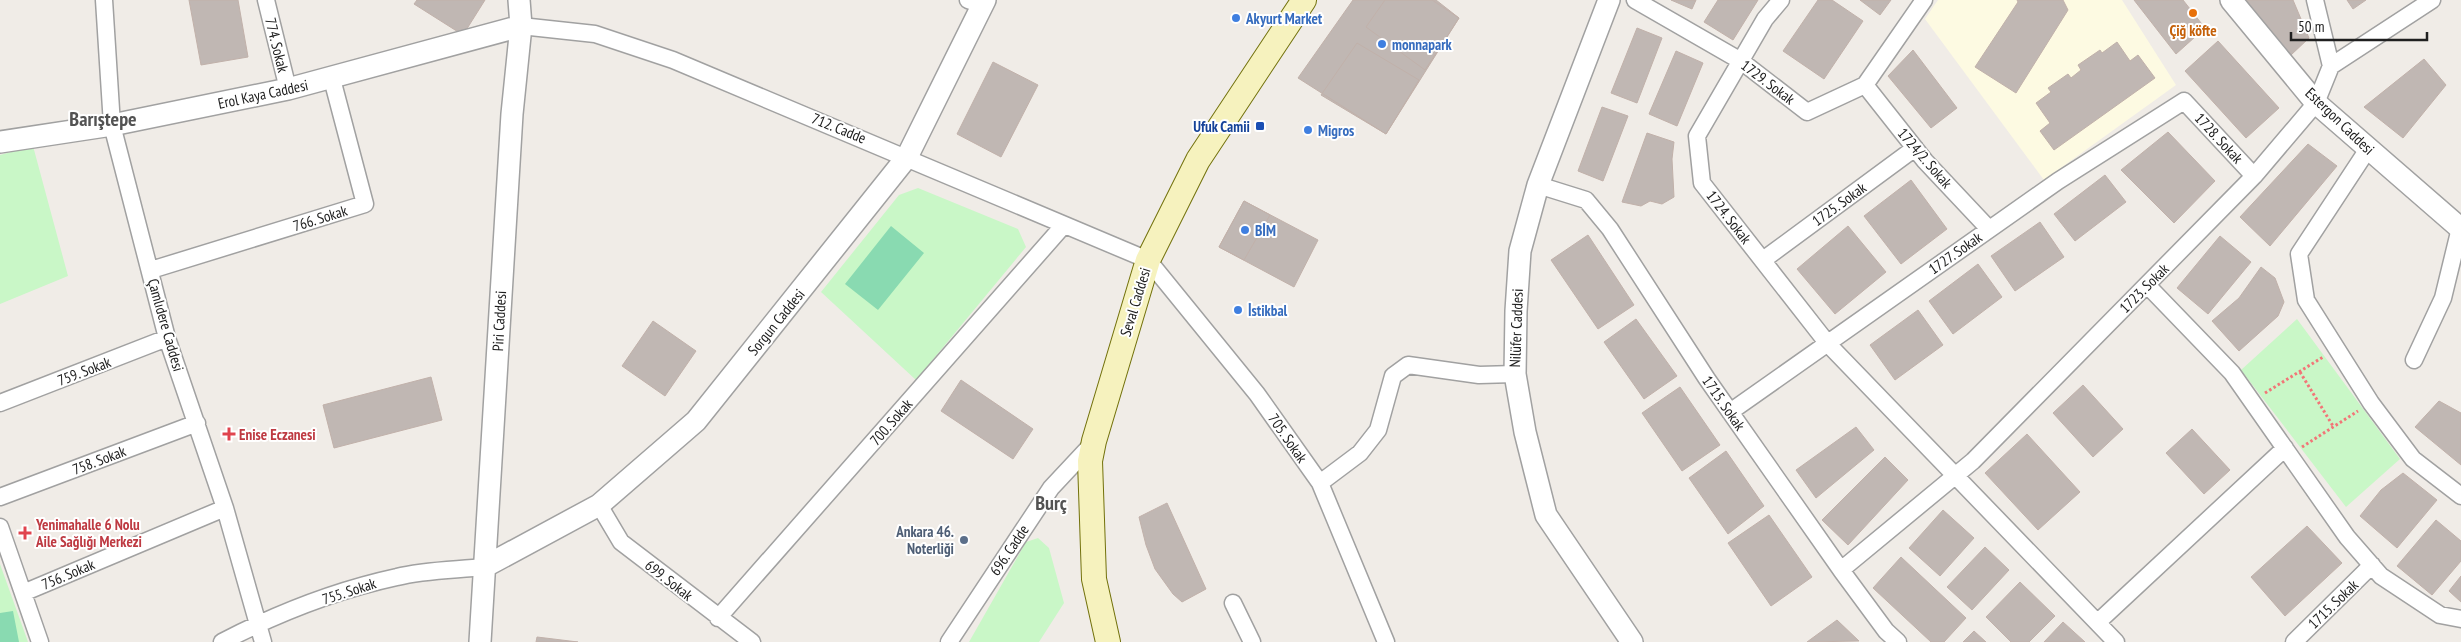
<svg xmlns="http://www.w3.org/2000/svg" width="2461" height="642" font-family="'PT Sans Narrow',sans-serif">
	<rect width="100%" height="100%" fill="#f0ece7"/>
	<path fill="#fdfae2" d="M1938 0H2122L2176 85 2044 180 1925 19Z"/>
	<path fill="#c9f7c7" d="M33 146 68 276 0 304V155Z
		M918 188 1018 229 1026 247 916 380 821 292 899 195Z
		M2297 319 2400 459 2346 507 2241 370Z
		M1038 538 1049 548 1064 603 1039 642H969L1026 542Z
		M0 564 28 642H0Z"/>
	<path fill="#89dab1" d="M891 226 924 253 878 310 845 284Z
		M13 611 19 642H0V613Z"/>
	<path fill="#c0b7b3" stroke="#c1b1aa" d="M189 0H238L248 57 201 65Z
		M417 0H485L463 35 414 4Z
		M1353 0H1436L1459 18 1386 134 1298 78Z
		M1385 0H1432L1459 18 1425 70 1366 27Z
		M1671 0H1696L1692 9Z
		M1718 0H1758L1733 40 1704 22Z
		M1818 0H1832L1863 21 1824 79 1783 51Z
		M1860 0H1891L1880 15Z
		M2017 0H2063L2068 10 2016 93 1975 67 2018 2Z
		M2134 0H2183L2205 28 2176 54Z
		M2243 0H2293L2309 38 2291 55Z
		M2347 0H2366L2353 9Z
		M1637 28 1662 38 1637 103 1611 93Z
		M2218 41 2279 108 2246 138 2185 71Z
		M2117 42 2130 61 2138 55 2155 78 2054 150 2040 131 2050 123 2036 103 2051 92 2048 88 2068 74 2071 78 2081 70 2078 65 2100 50 2102 53Z
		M1357 43 1419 80 1386 134 1321 95Z
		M1913 50 1957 108 1931 128 1888 76Z
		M1676 51 1703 63 1677 126 1649 114Z
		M2424 59 2446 85 2403 138 2364 107Z
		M993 62 1038 85 1001 157 957 134Z
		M1602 107 1628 116 1603 181 1578 171Z
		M2168 132 2215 181 2174 223 2121 170Z
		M1647 133 1674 142 1672 159 1674 197 1662 204 1650 201 1641 206 1622 202Z
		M2308 144 2337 166 2270 246 2240 217Z
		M2105 175 2126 202 2075 241 2054 214Z
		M1911 180 1947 229 1901 264 1864 216Z
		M1244 201 1318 240 1294 287 1219 247Z
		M1244 201 1270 215 1244 260 1219 247Z
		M2040 222 2064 257 2015 291 1991 256Z
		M1848 226 1886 272 1835 314 1797 269Z
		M1588 235 1634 305 1598 329 1551 260Z
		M2220 236 2251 262 2208 314 2177 288Z
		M1978 264 2002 297 1953 334 1929 301Z
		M2261 267 2275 278 2284 302 2278 316 2239 351 2212 321 2239 298Z
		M1918 310 1943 345 1895 380 1870 345Z
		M1636 319 1677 376 1644 399 1604 342Z
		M653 321 696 351 665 396 622 366Z
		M431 377 442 420 334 448 323 405Z
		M961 380 1033 429 1013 459 941 411Z
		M2083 385 2123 429 2093 457 2053 413Z
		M1680 387 1720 445 1682 471 1642 413Z
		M2439 401 2461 413V465L2415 427Z
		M1856 427 1874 450 1816 498 1796 470Z
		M2192 429 2230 470 2204 494 2166 453Z
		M2027 434 2080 492 2038 530 1985 473Z
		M1726 451 1764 506 1728 534 1689 478Z
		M1885 457 1908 480 1848 545 1822 520Z
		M2403 473 2437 500 2397 548 2360 516 2381 490Z
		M1167 503 1206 589 1182 602 1173 594 1155 569 1146 545 1139 517Z
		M1943 510 1974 538 1940 576 1909 548Z
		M1769 515 1812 577 1771 606 1728 543Z
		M2436 520 2461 541V561L2432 595 2397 566Z
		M2307 526 2342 563 2285 616 2251 577Z
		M1985 547 2009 570 1972 610 1947 587Z
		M1901 557 1966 618 1944 642H1931L1873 588Z
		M2461 576V602L2449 591Z
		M2020 582 2055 616 2029 642H2011L1986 617Z
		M1837 620 1859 641 1807 642Z
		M2063 622 2085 642H2044Z
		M1974 631 1986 642H1963Z
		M537 637 578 642H536Z"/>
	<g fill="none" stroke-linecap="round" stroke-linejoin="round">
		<defs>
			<path id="minor" d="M104 0 112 125 167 338 225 508 263 642
				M266 0 288 89
				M968 0 982 5
				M1635 0 1741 61 1807 112 1865 85 1924 0
				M1781 0 1765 19 1697 136 1702 183 1828 344 2116 642
				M2315 0 2331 66
				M521 26 595 34 673 60 1148 260 1257 394 1320 483 1386 642
				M1865 85 1925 161 1989 229
				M2368 149 2299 254 2306 300 2371 403 2413 459 2461 496
				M1538 185 1586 200 1610 229 1707 379 1841 570 1886 631 1898 642
				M1763 260 1915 148
				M151 270 365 204 332 79
				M2147 285 2232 373 2347 537 2381 576 2440 615 2461 619
				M2414 360 2443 298 2460 228
				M0 403 167 338
				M1730 412 2058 181 2184 101 2254 176
				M1320 483 1360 453 1378 430 1393 376 1408 365 1479 375 1515 374
				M0 497 197 423
				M599 505 621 542 752 642
				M0 527 40 642
				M1841 570 1973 461 2254 176 2316 103 2331 66 2432 0
				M23 593 225 508
				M1233 603 1252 642
				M718 618 1063 226
				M2098 622 2285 448
				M222 642C276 614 337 590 397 577 424 570 456 570 484 567
				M949 642 1051 488 1094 442
				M2294 642 2372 565"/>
			<path id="tertiary" d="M1609 0 1538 185 1520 251 1516 311 1515 374 1525 432 1546 515 1632 642
				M2231 0 2316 103 2461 229
				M0 142 112 125 288 89 521 26
				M484 567 599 505 696 421 907 157 985 0
				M480 642 512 114 521 26 519 0"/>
			<path id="secondary" d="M1108 642 1094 579 1090 461 1094 441 1148 260 1198 160 1304 0"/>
		</defs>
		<use href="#minor" stroke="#a1a1a1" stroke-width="19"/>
		<use href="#tertiary" stroke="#a1a1a1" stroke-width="24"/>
		<use href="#secondary" stroke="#72710b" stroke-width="26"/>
		<path stroke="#f27577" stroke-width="3" stroke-dasharray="2.5 2.5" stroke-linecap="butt" d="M2300 372 2333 426
			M2265 393 2323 357
			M2302 447 2358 411"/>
		<use href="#minor" stroke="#fff" stroke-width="16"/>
		<use href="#tertiary" stroke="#fff" stroke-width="21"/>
		<use href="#secondary" stroke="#f6f2be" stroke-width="24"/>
	</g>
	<circle fill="#e8710a" stroke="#fff" stroke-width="2" cx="2193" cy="13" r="5"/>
	<g fill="#3f7fe0" stroke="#fff" stroke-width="2">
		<circle cx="1236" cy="18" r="5"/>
		<circle cx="1382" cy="44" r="5"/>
		<circle cx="1308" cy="130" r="5"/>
		<circle cx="1245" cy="230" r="5"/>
		<circle cx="1238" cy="310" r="5"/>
	</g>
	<rect fill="#1a4fb4" stroke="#fff" stroke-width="2" x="1255" y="121" width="10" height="10" rx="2.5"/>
	<g fill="#e0444e" stroke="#fff" stroke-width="2">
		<path d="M226.5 426.5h5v5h5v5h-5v5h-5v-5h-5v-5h5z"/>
		<path d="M22.5 525.5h5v5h5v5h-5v5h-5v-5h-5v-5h5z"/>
	</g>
	<circle fill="#5c6f8a" stroke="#fff" stroke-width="2" cx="964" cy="540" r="5"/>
	<g text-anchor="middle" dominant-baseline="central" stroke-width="4" stroke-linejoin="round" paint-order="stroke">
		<g font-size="15" font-weight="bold" fill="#366cbe" stroke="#fff" text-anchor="start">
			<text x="1246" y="18">Akyurt Market</text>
			<text x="1392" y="44">monnapark</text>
			<text x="1318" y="130">Migros</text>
			<text x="1255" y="230">BİM</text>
			<text x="1248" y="310">İstikbal</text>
		</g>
		<g font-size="15" font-weight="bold" fill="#c56008" stroke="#fff">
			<text x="2193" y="30">Çiğ köfte</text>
		</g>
		<g font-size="15" fill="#202020" stroke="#fff">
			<text transform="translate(277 45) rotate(76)">774. Sokak</text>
			<text transform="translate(1768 82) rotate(37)">1729. Sokak</text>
			<text transform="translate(263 94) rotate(-12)">Erol Kaya Caddesi</text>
			<text transform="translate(2340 121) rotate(44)">Estergon Caddesi</text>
			<text transform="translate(839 128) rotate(22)">712. Cadde</text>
			<text transform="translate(2219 138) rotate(47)">1728. Sokak</text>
			<text transform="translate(1925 158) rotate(49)">1724/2. Sokak</text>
			<text transform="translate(1839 204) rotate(-36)">1725. Sokak</text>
			<text transform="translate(1729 217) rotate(52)">1724. Sokak</text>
			<text transform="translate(320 218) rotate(-17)">766. Sokak</text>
			<text transform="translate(1955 253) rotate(-35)">1727. Sokak</text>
			<text transform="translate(2144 288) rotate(-45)">1723. Sokak</text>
			<text transform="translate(1135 302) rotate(-73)">Seval Caddesi</text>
			<text transform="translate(499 321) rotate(-87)">Piri Caddesi</text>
			<text transform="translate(776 322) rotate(-51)">Sorgun Caddesi</text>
			<text transform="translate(166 325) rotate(74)">Çamlıdere Caddesi</text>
			<text transform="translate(1516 328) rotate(-88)">Nilüfer Caddesi</text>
			<text transform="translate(84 371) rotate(-21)">759. Sokak</text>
			<text transform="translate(1724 403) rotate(55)">1715. Sokak</text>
			<text transform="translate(891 422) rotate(-49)">700. Sokak</text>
			<text transform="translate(1288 438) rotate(55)">705. Sokak</text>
			<text transform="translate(99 460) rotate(-21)">758. Sokak</text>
			<text transform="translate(1009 550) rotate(-56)">696. Cadde</text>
			<text transform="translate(68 574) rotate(-23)">756. Sokak</text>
			<text transform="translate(669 580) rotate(38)">699. Sokak</text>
			<text transform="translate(349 591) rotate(-18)">755. Sokak</text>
			<text transform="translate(2333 604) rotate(-44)">1715. Sokak</text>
		</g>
		<g font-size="15" font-weight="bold" fill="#164399" stroke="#fff" text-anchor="end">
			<text x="1250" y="126">Ufuk Camii</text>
		</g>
		<g font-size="15" font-weight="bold" fill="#be3a42" stroke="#fff" text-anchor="start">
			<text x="239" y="434">Enise Eczanesi</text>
			<text x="36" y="524">Yenimahalle 6 Nolu<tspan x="36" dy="17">Aile Sağlığı Merkezi</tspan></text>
		</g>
		<g font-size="15" font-weight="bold" fill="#4e5e75" stroke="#fff" text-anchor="end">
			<text x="954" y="531">Ankara 46.<tspan x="954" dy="17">Noterliği</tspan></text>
		</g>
		<g font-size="20" font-weight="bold" fill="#535353" stroke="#fff">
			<text x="103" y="119">Barıştepe</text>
			<text x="1051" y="503">Burç</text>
		</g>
	</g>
	<path d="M2291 32v8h136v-8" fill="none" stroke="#202020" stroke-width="2.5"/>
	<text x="2298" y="32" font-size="15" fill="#202020" stroke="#ffffff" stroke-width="4" paint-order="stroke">50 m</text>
</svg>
